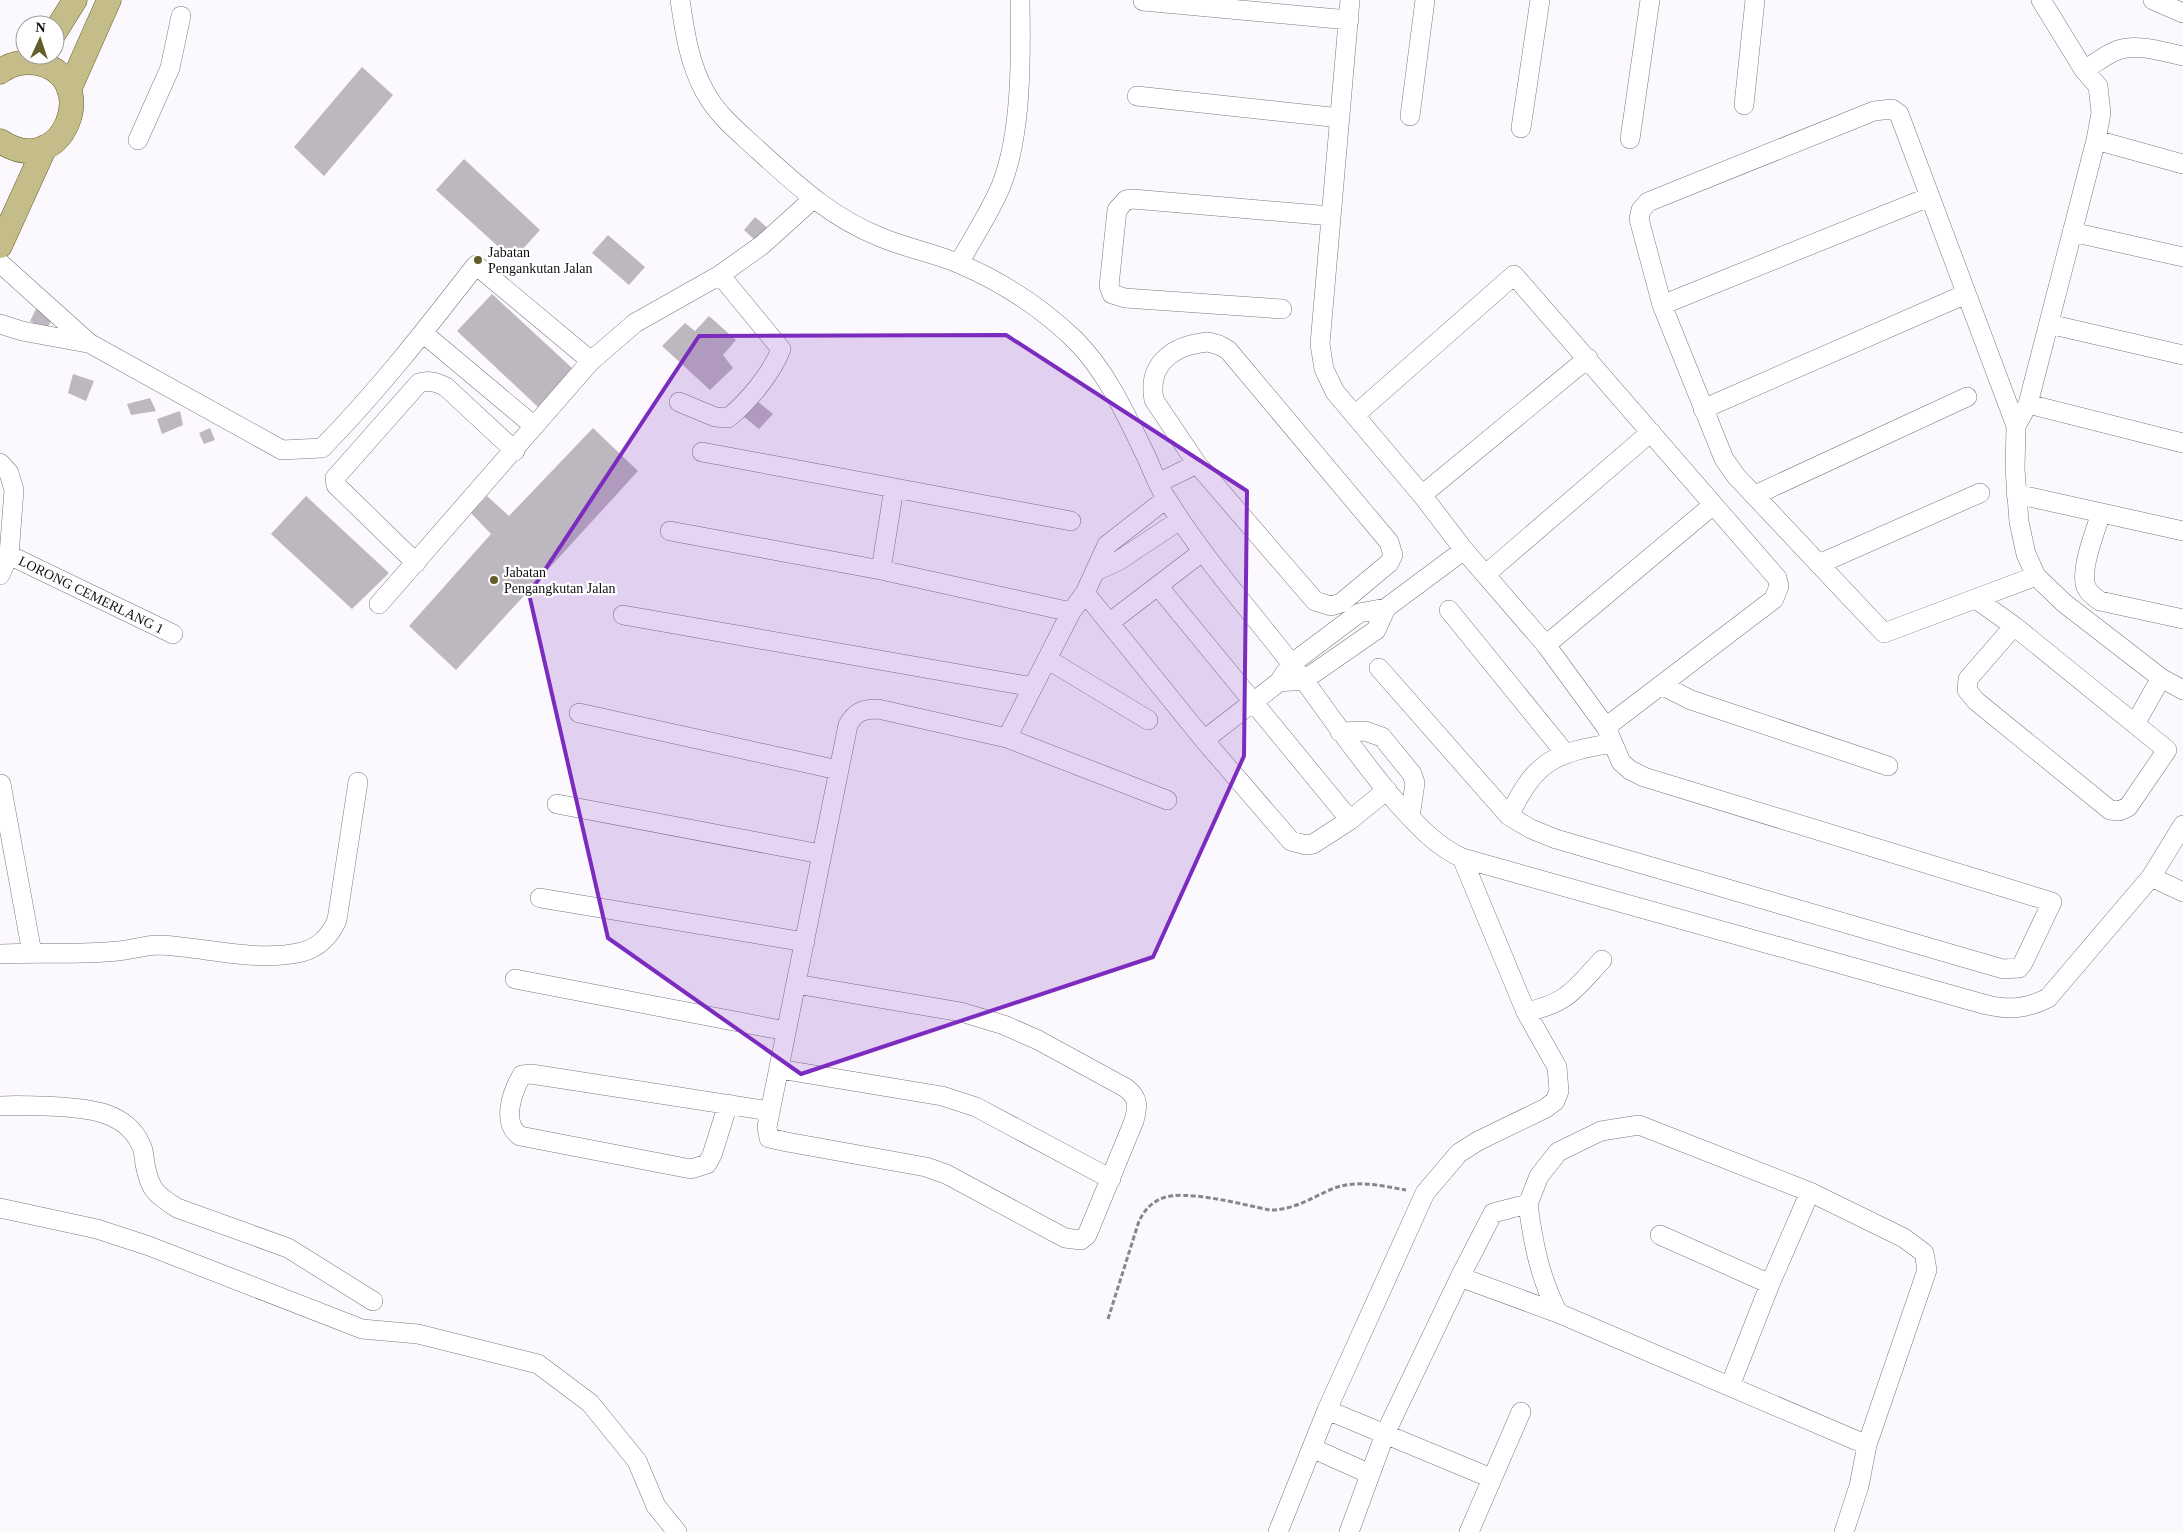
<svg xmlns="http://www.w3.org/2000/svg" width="2183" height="1532" font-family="'Times New Roman',serif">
	<rect width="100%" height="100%" fill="#fcf9fe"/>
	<path fill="#bdb7c0" d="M362 67 393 95 324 176 294 147Z
		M464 159 540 230 513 260 436 190Z
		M755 217 770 230 758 243 744 230Z
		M608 235 645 267 629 285 592 253Z
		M492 294 572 368 538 407 457 331Z
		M37 307 56 313 46 330 30 321Z
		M709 316 736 340 723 355 733 368 710 390 662 346 685 323 695 331Z
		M73 374 94 381 86 401 68 393Z
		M150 398 156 411 131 415 127 404Z
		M757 401 773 414 759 429 743 416Z
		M180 411 183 425 162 434 157 419Z
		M210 428 215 440 204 444 199 433Z
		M593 428 638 471 456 670 409 626 491 534 471 513 487 496 509 516Z
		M306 496 389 573 352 609 271 534Z"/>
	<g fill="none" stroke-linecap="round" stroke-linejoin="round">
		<defs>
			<path id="minor" d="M680 0C685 33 689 63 705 92 718 116 739 132 758 150 797 185 830 217 880 237 906 248 934 253 960 264 1002 282 1042 308 1075 340 1108 373 1127 417 1147 458 1153 472 1159 488 1168 501 1208 565 1258 619 1303 679 1334 721 1363 764 1398 804 1418 826 1435 845 1462 858L1987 1005C2010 1010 2026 1009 2048 998L2151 877 2183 825
				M1350 0 1320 344 1324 369 1335 392 1422 495 1464 550 1546 645 1606 727 1621 762 1630 770 1644 777 2052 902 2023 963 2019 968 2003 969 1556 839 1531 829 1509 816 1379 668
				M2153 0 2183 13
				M1143 1 1349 20
				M2084 70C2095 64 2106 54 2118 50 2138 43 2163 52 2183 56
				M1137 96 1340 118
				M1744 105 1755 0
				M1410 116 1425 0
				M1521 128 1540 0
				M1630 139 1650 0
				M138 140 170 68 181 16
				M2096 140 2183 164
				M2072 232 2183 257
				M0 263 89 343 282 450 322 448C378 391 427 328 476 265L591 361
				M959 263C973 238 990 212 1001 186 1022 134 1021 56 1020 0
				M1662 305 1929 197
				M1282 309 1125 298 1112 294 1109 286 1117 210 1126 200 1133 199 1331 216
				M0 324 22 331 87 343
				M2049 324 2183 355
				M423 333 534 426
				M1208 342 1219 345 1228 350 1389 542 1393 555 1389 563 1341 603 1331 606 1315 601 1197 464 1154 400C1147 363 1174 345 1208 342Z
				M679 402 715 417 728 418C748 402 772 373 781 349L720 275
				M2028 404 2183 443
				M1703 409 1966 294
				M1355 415 1514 275 1777 578 1779 586 1774 599 1606 727
				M2016 426 2028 404 2096 140 2101 113 2098 86 2084 70 2041 0
				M702 452 1071 521
				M0 463 9 473 14 490 9 555 0 575
				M1158 483 1197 464
				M2016 494 2183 531
				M1422 495 1588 358
				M1755 495 1967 397
				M2101 513C2095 532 2082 564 2085 583 2086 591 2094 597 2100 601L2183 619
				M670 531 881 570 1071 612
				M9 555 173 634
				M416 563 336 485 335 478 419 383C430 380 436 382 446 387L515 451
				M1819 564 1980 493
				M881 570 894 488
				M1096 571 1118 561 1180 520
				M1486 574 1651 432
				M2036 576 1884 633 1736 476 1724 459 1662 305 1639 219 1641 210 1648 202 1874 111 1892 109 1899 114 2016 426 2015 469 2019 522 2026 554 2036 576 2064 603 2161 678 2183 690
				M1158 586 1350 820
				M1085 593 1204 740 1291 841 1306 845 1313 844 1350 820 1387 790
				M1976 599 2014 626 2167 750 2128 807 2119 811 2110 810 1976 701 1967 690 1968 679 2014 626
				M379 604 591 361 635 323 720 275 762 245 813 199
				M1449 610 1565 753
				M623 615 1033 687
				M1109 623 1202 552
				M1546 645 1713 505
				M1047 659 1148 720
				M1279 682 1304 680 1376 630 1386 608 1464 550
				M1661 685 1691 700 1888 766
				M579 713 838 770
				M2135 724 2161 678
				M1340 732 1365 731 1382 737 1412 774 1415 783 1410 817
				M1007 738 1071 612 1085 593 1107 545 1166 499
				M1204 740 1279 682 1291 664 1359 613 1386 608
				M1 784 32 953
				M557 804 821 854
				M1509 816C1536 760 1554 753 1613 743
				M2151 877 2183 892
				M540 898 805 942
				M0 954C39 952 79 955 118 951 131 950 145 945 159 945 206 947 256 963 302 952 320 947 330 936 337 920L358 782
				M515 979 786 1031
				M796 984 961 1012 1004 1025 1038 1040 1126 1088C1139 1098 1138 1106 1134 1121L1087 1235 1081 1240 1065 1238 946 1174 926 1167 787 1142 769 1138 767 1127 848 725C855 712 863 709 878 709L1007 738 1167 800
				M1526 1012C1568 1003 1574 990 1602 960
				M779 1069 942 1096 976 1107 1111 1179
				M728 1104 712 1155 707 1164 691 1169 520 1136C501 1123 512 1092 522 1075L531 1074 770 1111
				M0 1106C16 1105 31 1106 46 1106 80 1108 125 1108 141 1145 144 1150 144 1158 145 1164 150 1190 155 1194 177 1208L288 1248 373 1301
				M1528 1204C1533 1243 1540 1278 1558 1313
				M0 1208 97 1229 149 1246 362 1329 418 1334 538 1364 590 1403 637 1461 656 1506 677 1532
				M1660 1235 1770 1284
				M1460 1277 1493 1213 1528 1204 1539 1176 1558 1152 1601 1131 1639 1125 1810 1192 1904 1238 1924 1253 1927 1270 1867 1445
				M1730 1386 1770 1284 1810 1192
				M1327 1410 1491 1478
				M1312 1448 1370 1474
				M1278 1532 1327 1410 1425 1193 1459 1153 1478 1141 1546 1108 1555 1101 1559 1091 1557 1067 1526 1012 1462 858
				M1349 1532 1385 1434 1460 1277 1558 1313 1867 1445 1859 1486 1844 1532
				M1469 1532 1521 1412"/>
			<path id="major" d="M55 32 75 0
				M0 72C9 64 23 61 36 63 104 75 64 184 0 141
				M69 90 109 0
				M0 246 45 147"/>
		</defs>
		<use href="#minor" stroke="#7d7881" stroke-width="20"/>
		<use href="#major" stroke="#6b622c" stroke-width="25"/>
		<path stroke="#88868a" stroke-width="3" stroke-dasharray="5 2.5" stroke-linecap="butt" d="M1108 1319 1139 1221C1144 1211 1150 1204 1160 1199 1183 1188 1244 1205 1270 1210 1294 1210 1311 1198 1332 1189 1356 1179 1382 1186 1406 1190"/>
		<use href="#minor" stroke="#fff" stroke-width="19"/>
		<use href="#major" stroke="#c4bc89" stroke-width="24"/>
	</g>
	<path fill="#7b2cbf" fill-opacity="0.2" stroke="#7b2cbf" stroke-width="4" stroke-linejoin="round" d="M1006 335 1247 491 1244 756 1153 957 801 1074 608 938 529 594 699 336Z"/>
	<g fill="#645c29" stroke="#fff" stroke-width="2">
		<circle cx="478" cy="260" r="5"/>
		<circle cx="494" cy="580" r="5"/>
	</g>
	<g text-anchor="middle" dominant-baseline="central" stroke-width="4.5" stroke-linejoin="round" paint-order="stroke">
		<g font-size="14" fill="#0f0d10" stroke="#fff" text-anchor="start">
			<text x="488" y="252">Jabatan<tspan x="488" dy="16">Pengankutan Jalan</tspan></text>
			<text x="504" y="572">Jabatan<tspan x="504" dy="16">Pengangkutan Jalan</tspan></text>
		</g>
		<g font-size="14" fill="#0f0d10" stroke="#fff">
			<text transform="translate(91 595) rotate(26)">LORONG CEMERLANG 1</text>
		</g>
	</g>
	<g transform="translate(40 40) rotate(3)"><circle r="24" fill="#ffffff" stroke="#9f9e9f"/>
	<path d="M0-4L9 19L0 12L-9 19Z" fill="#645c29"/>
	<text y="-8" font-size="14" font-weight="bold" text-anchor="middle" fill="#0f0d10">N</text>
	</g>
</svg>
